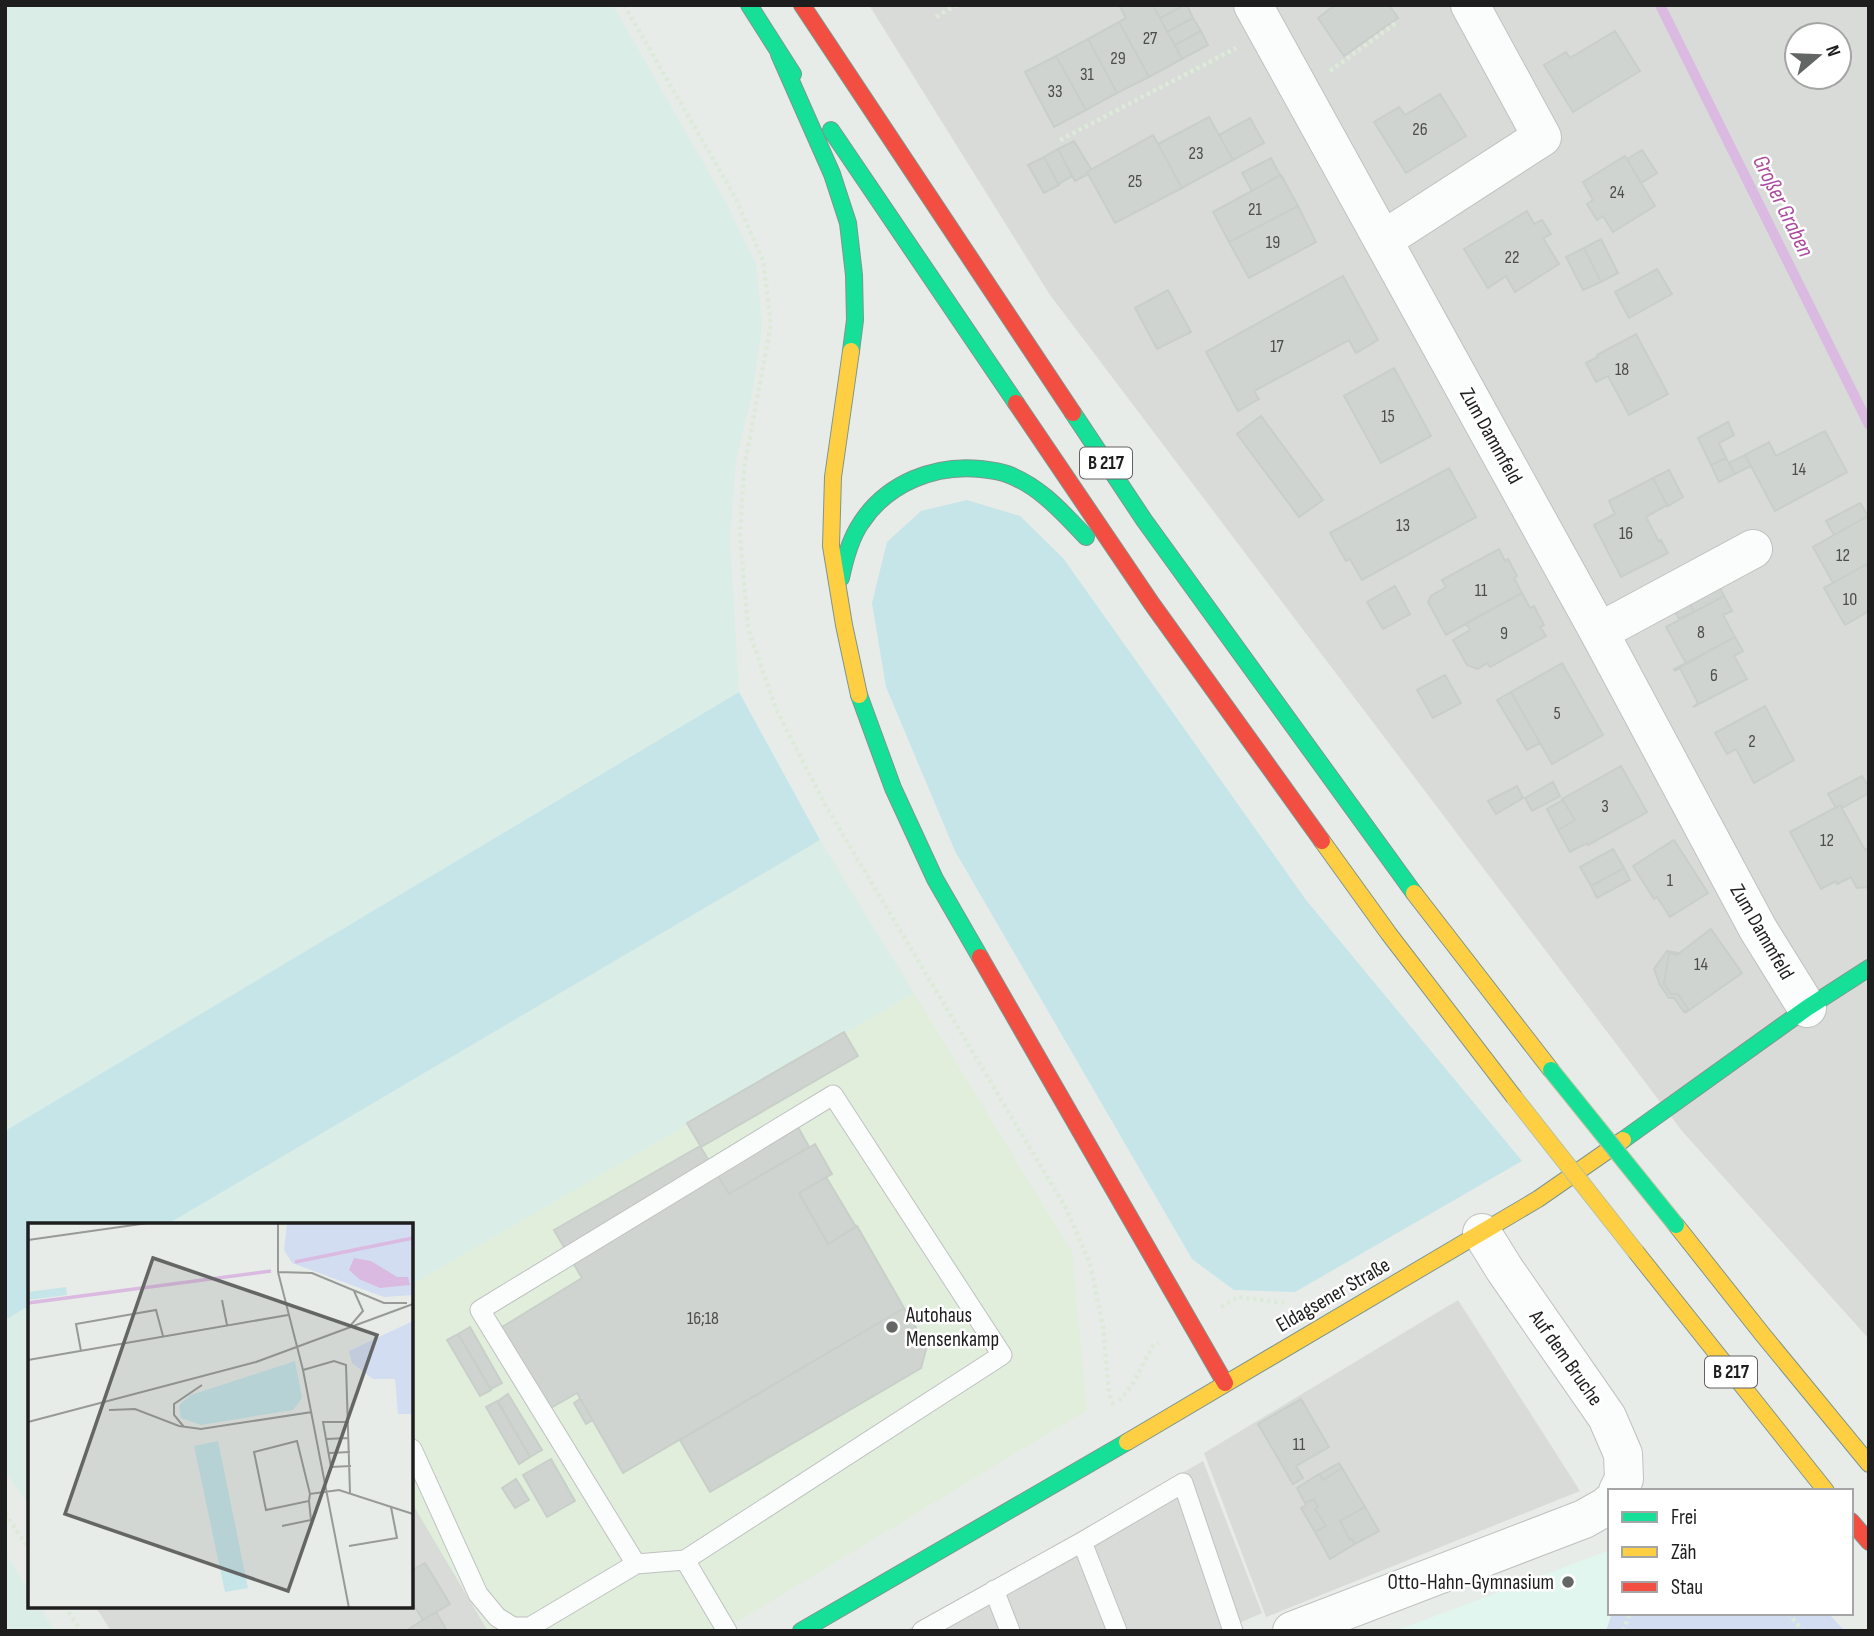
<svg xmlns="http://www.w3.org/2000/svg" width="1874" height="1636" font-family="'Sofia Sans Condensed',sans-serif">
	<rect width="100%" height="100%" fill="#e7ece8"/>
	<path fill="#d8dbd8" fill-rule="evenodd" d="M869 5H1869V1339L1682 1131 1050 295ZM1797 35H1839V77H1797Z
		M1458 1300 1580 1491 1266 1617 1204 1453Z
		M411 1501 488 1631H111L95 1606H411Z"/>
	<path fill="#e1eedc" d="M914 993 1072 1252 1087 1410 722 1631H488L411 1501V1285Z"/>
	<path fill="#e1f6ee" d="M1610 1550V1613H1612L1606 1631H1395Z"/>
	<path fill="#daede6" d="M5 5H613L726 202 756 264 762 326 752 394 736 459 730 539 739 692 5 1131Z
		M820 840 914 993 411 1285V1225H166Z
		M30 1305V1506L5 1471V1320Z
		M5 1554 30 1592V1606H39L55 1631H5Z"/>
	<path fill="#c5e5e8" d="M967 500 1020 516 1063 558 1306 900 1522 1161 1295 1292 1234 1290 1192 1259 955 851 886 687 872 603 887 542 921 511Z
		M739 692 820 840 166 1225H30V1305L5 1320V1131Z"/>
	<path fill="#d2ddf1" d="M1612 1613H1828L1845 1631H1606Z"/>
	<path fill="#d9dbd9" d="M1779 865 1808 922 1788 933 1758 876Z
		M1203 1461 1262 1613 1221 1631H905Z"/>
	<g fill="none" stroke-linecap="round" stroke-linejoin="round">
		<path stroke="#dabae0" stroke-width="10" d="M1660 5 1869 425"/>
	</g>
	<path fill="#d0d4d1" stroke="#c8cfc9" stroke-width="2" d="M1119 5H1153L1182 59 1149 77 1119 22 1126 18Z
		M1153 5H1185L1160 18Z
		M1185 5H1187L1193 18 1167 32 1160 18Z
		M1335 5H1389L1398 18 1344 56 1318 18Z
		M1193 18 1201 31 1175 45 1167 32Z
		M1119 22 1149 77 1117 93 1088 39Z
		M1201 31 1208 45 1182 59 1175 45Z
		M1615 31 1640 71 1573 112 1544 65 1566 52 1570 58Z
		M1088 39 1117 93 1086 110 1056 56Z
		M1056 56 1086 110 1054 127 1025 72Z
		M1440 94 1466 136 1406 173 1374 122 1399 107 1405 115Z
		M1209 117 1233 160 1182 188 1158 144Z
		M1250 118 1264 143 1233 160 1219 135Z
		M1153 135 1182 188 1115 223 1087 172Z
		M1074 141 1091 169 1087 172 1088 174 1075 181 1058 149Z
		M1058 149 1072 176 1058 184 1044 157Z
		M1642 150 1657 173 1641 183 1627 159Z
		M1625 156 1655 206 1613 232 1603 216 1597 220 1587 204 1593 200 1583 182Z
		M1044 157 1059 185 1044 193 1028 165Z
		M1271 158 1280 175 1252 191 1242 173Z
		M1281 175 1298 206 1229 242 1213 212Z
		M1298 206 1316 242 1249 278 1229 242Z
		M1527 211 1534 224 1542 220 1551 234 1543 238 1559 264 1515 292 1506 276 1488 288 1464 249Z
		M1601 239 1618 273 1601 282 1584 248Z
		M1584 248 1601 282 1583 290 1566 257Z
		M1657 269 1672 294 1629 318 1615 292Z
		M1343 276 1378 340 1356 353 1349 340 1254 391 1259 399 1238 411 1206 352Z
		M1168 290 1191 332 1157 349 1135 308Z
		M1636 334 1668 394 1629 415 1608 376 1596 382 1586 363 1598 357 1597 355Z
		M1394 368 1431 436 1381 463 1344 396Z
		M1261 416 1323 500 1299 517 1237 434Z
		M1728 422 1734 435 1719 443 1726 458 1711 465 1698 438Z
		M1825 431 1847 472 1775 511 1745 455 1769 442 1776 456Z
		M1745 455 1751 466 1735 474 1729 463Z
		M1726 458 1735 474 1719 482 1711 465Z
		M1449 468 1476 517 1362 580 1350 559 1346 561 1330 533Z
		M1669 470 1683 497 1668 506 1653 478Z
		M1653 478 1667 505 1646 517 1659 542 1661 540 1668 553 1621 577 1594 525 1615 514 1609 501Z
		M1860 503 1868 516 1834 535 1826 521Z
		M1868 516 1869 563 1833 583 1813 547Z
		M1499 549 1505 561 1508 559 1517 576 1514 578 1522 593 1446 635 1428 602 1431 596 1446 587 1442 580Z
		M1869 563V611L1845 625 1824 588Z
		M1717 582 1724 596 1694 612 1687 598Z
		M1395 586 1410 614 1383 629 1367 602Z
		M1522 593 1530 608 1534 606 1544 625 1540 627 1546 636 1490 667 1487 663 1478 669 1467 665 1453 640 1470 630 1466 623Z
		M1724 596 1732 611 1723 615 1735 637 1673 670 1686 663 1666 627Z
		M1687 598 1694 612 1679 619 1672 606Z
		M1735 637 1743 651 1734 656 1747 679 1693 707 1698 703 1680 668 1674 671Z
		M1562 663 1603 735 1552 764 1511 692Z
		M1445 675 1461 703 1433 718 1417 690Z
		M1511 692 1540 743 1527 750 1497 700Z
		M1765 706 1794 760 1754 783 1736 749 1727 754 1715 733Z
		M1621 766 1647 812 1588 845 1587 843 1570 852 1558 830 1575 820 1562 799Z
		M1862 776 1869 788V793L1842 808 1840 805 1836 808 1828 794Z
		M1553 782 1560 796 1532 811 1525 798Z
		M1517 786 1523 798 1496 814 1488 801Z
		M1563 800 1575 820 1558 830 1547 809Z
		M1840 805 1865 850 1869 848V887L1857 888 1851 877 1837 884 1836 881 1821 889 1790 832Z
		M1674 840 1708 893 1670 917 1657 897 1654 899 1633 866Z
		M1613 849 1624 868 1591 886 1580 867Z
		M1624 868 1630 880 1597 898 1591 886Z
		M1711 929 1742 973 1685 1013 1688 1009 1678 994H1671L1664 984 1669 953 1677 955Z
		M1667 951 1678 953 1677 955 1669 953 1664 984 1671 994H1678L1688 1009 1684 1012 1674 998H1669L1660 985 1654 969Z
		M844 1032 858 1056 701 1147 687 1123Z
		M794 1120 809 1147 729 1194 713 1167Z
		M815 1144 832 1174 799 1193 828 1244 857 1226 904 1308 623 1473 577 1393 549 1409 502 1327 582 1278 554 1230 700 1146 729 1194Z
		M826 1177 856 1227 828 1244 799 1193Z
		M904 1308 927 1346 921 1368 710 1492 680 1440Z
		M470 1327 502 1383 491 1389 458 1334Z
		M458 1334 491 1390 480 1396 447 1340Z
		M508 1394 542 1450 530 1457 498 1401Z
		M580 1399 593 1420 586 1424 574 1403Z
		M1301 1399 1329 1447 1296 1466 1303 1478 1293 1484 1258 1424Z
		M497 1401 530 1457 519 1464 486 1407Z
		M551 1459 575 1501 547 1517 523 1475Z
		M1339 1463 1342 1468 1323 1480 1320 1474Z
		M1342 1468 1365 1507 1340 1521 1350 1540 1352 1539 1355 1544 1330 1559 1315 1532 1326 1526 1315 1509 1318 1507 1314 1499 1305 1503 1297 1488 1319 1474 1323 1480Z
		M516 1479 529 1500 515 1508 502 1488Z
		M1314 1499 1318 1507 1315 1509 1326 1526 1315 1532 1301 1508 1306 1505 1305 1503Z
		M1365 1507 1379 1531 1355 1544 1352 1539 1350 1540 1340 1521Z
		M425 1563 450 1604 423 1620 411 1601V1571Z
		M436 1612 446 1629 407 1631V1630Z"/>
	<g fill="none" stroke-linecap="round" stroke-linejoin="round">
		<defs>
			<path id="lane" d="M833 1095 1002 1355 685 1560 636 1564 480 1310Z
				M412 1449 478 1594 497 1617 513 1627H530L636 1564
				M1082 1542 1117 1631
				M685 1560 727 1631
				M994 1590 1010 1631
				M922 1631 1082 1542 1183 1483 1233 1631"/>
			<path id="street" d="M1253 5 1599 632 1758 929 1807 1008
				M1383 240 1542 137 1470 5
				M1599 632 1753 549
				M1482 1233 1505 1270 1607 1417 1623 1454 1624 1479 1618 1491
				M1292 1631 1584 1519 1607 1506 1610 1503"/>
			<path id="fast" d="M749 5 793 74
				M779 54 832 174 848 223 854 275 855 320 851 351
				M831 130 1016 403
				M1073 413 1144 520 1414 893
				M841 578C845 559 850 539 861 523 887 483 935 464 981 469 990 470 999 471 1007 474 1040 486 1063 513 1086 537
				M859 695 893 788 935 879 980 957
				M1623 1140 1807 1008 1869 968
				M801 1631 1127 1442"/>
			<path id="slow" d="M851 351 833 477 831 546 844 625 859 695
				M1322 841 1389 934 1514 1097
				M1414 893 1551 1070
				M1676 1225 1763 1335 1869 1464
				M1636 1252 1826 1491
				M1127 1442 1538 1199 1623 1140"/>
			<path id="jam" d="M802 5 1073 413
				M1016 403 1152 604 1322 841
				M980 957 1225 1383
				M1851 1521 1869 1542"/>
		</defs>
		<use href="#lane" stroke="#bfc2c0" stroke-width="21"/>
		<use href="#street" stroke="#bfc2c0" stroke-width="40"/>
		<use href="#fast" stroke="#7e968f" stroke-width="18"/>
		<use href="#slow" stroke="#7e968f" stroke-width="18"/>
		<use href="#jam" stroke="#7e968f" stroke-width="18"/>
		<path stroke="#ddead9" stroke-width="4.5" stroke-dasharray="3.5 3.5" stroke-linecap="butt" d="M624 5 735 197 763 260 771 324 744 469 740 536 748 628 776 709 827 808 1067 1210 1090 1264 1103 1326 1109 1393 1114 1408
			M936 17 956 5
			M1330 71 1397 22
			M1060 140 1236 48
			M1221 1307 1238 1297 1286 1303
			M1119 1401 1132 1385 1152 1347 1159 1343
			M5 1513 30 1551
			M65 1606 81 1631
			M1788 1613 1803 1631
			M1623 1631 1630 1613"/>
		<use href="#lane" stroke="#fbfcfc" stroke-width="19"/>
		<use href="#street" stroke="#fbfcfc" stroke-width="38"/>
		<use href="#fast" stroke="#16e098" stroke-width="16"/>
		<use href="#slow" stroke="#ffcf43" stroke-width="16"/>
		<use href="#jam" stroke="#f24e42" stroke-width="16"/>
		<defs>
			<path id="fast-bridge" d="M1551 1070 1676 1225"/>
			<path id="slow-bridge" d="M1514 1097 1636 1252"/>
		</defs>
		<use href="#fast-bridge" stroke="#b4c19d" stroke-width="18" stroke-linecap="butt"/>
		<use href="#slow-bridge" stroke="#b4c19d" stroke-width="18" stroke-linecap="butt"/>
		<use href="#fast-bridge" stroke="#16e098" stroke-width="16"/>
		<use href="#slow-bridge" stroke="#ffcf43" stroke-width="16"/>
	</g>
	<g fill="#646665" stroke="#fff" stroke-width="2.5">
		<circle cx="892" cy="1327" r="7"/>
		<circle cx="1568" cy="1582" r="7"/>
	</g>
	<g text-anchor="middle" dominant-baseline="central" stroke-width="5" stroke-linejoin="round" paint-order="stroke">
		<g font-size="18" fill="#4c4e4c">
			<text x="1150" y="38">27</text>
			<text x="1118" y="58">29</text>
			<text x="1087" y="74">31</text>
			<text x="1055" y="91">33</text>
			<text x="1420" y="129">26</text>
			<text x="1196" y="153">23</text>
			<text x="1135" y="181">25</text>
			<text x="1617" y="192">24</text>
			<text x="1255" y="209">21</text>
			<text x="1273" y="242">19</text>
			<text x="1512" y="257">22</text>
			<text x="1277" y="346">17</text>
			<text x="1622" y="369">18</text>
			<text x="1388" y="416">15</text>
			<text x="1799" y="469">14</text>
			<text x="1403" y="525">13</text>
			<text x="1626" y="533">16</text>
			<text x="1843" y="555">12</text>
			<text x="1481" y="590">11</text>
			<text x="1850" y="599">10</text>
			<text x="1701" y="632">8</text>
			<text x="1504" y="633">9</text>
			<text x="1714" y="675">6</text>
			<text x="1557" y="713">5</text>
			<text x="1752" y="741">2</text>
			<text x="1605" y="806">3</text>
			<text x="1827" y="840">12</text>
			<text x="1670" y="880">1</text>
			<text x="1701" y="964">14</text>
			<text x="703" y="1318">16;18</text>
			<text x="1299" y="1444">11</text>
		</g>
		<g fill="#fff" stroke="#626262" stroke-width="2">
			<rect x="1080" y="447.5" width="52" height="31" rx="5"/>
			<rect x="1705" y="1356.5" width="52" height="31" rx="5"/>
		</g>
		<g font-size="19" font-weight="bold" fill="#1e1e1e">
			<text x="1106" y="463">B 217</text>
			<text x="1731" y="1372">B 217</text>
		</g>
		<g font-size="21" fill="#1e1e1e" stroke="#fff">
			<text transform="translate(1491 436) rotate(61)">Zum Dammfeld</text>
			<text transform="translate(1762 932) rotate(60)">Zum Dammfeld</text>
			<text transform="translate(1333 1295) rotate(-30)">Eldagsener Straße</text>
			<text transform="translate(1566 1358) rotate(55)">Auf dem Bruche</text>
		</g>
		<g font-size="21" fill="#1e1e1e" stroke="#fff" text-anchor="start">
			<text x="906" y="1315">Autohaus<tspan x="906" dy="24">Mensenkamp</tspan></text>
			<text x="1554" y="1582" text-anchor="end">Otto-Hahn-Gymnasium</text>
		</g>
		<g font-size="23" font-style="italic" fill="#ac4b9f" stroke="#fff">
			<text transform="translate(1783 206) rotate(64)">Großer Graben</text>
		</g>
	</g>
	<g transform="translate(28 1223)">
		<rect width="385" height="385" fill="#e7ece8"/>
		<path d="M38 64 39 72 0 77V69ZM267 138 274 175 265 187 173 202 153 195 151 182 163 172ZM190 218 220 365 197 369 166 223Z" fill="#c5e5e8"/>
		<path d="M259 0H385V72L356 74 264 40 256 27ZM385 98V191H370L367 156H345L324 140 321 128Z" fill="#d2ddf1"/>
		<path d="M326 35 343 38 369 54H380L382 62 352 65 331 56 321 47Z" fill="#dabae0"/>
		<path fill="none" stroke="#dabae0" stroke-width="3.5" d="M267 39 385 15M0 80 243 48"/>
		<path fill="none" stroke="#979a97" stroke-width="2" d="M250 0V49M0 17 120 0M250 49 275 147 321 385M250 49 284 50 356 80H379M194 77 199 102M322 103 335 88 326 68M53 128 48 101 128 87 135 113M0 137 260 92M275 147 306 138 318 142 322 270M81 187 107 186 151 203 173 206 284 189M0 199 228 139 385 81M321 199H295L303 244 323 243M156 204 146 192V181L174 162M298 216 321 215M301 230 322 229M282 271 281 278 238 287 226 229 269 218 282 271 311 267 385 291M254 303 283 297 281 278M321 323 369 315 363 284"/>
		<path fill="#646665" fill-opacity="0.15" stroke="#646665" stroke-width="3.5" d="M125 35 349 112 260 368 37 291Z"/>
		<rect width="385" height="385" fill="none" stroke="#1e1e1e" stroke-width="3.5"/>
	</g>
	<rect width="1874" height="1636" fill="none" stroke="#1e1e1e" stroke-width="14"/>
	<rect x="1608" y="1489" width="245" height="126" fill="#ffffff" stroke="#a5a5a5" stroke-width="2"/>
	<rect x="1622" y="1512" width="35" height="10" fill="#16e098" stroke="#a5a5a5" stroke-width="2"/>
	<text x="1671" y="1524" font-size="21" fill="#1e1e1e">Frei</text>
	<rect x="1622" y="1547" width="35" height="10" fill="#ffcf43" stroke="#a5a5a5" stroke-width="2"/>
	<text x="1671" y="1559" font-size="21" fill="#1e1e1e">Zäh</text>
	<rect x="1622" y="1582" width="35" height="10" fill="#f24e42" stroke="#a5a5a5" stroke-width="2"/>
	<text x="1671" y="1594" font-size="21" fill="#1e1e1e">Stau</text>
	<g transform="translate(1818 56) rotate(71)"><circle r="33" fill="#ffffff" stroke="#a5a5a5" stroke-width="2"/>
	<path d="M0-5L12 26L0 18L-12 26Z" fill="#646665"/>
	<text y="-10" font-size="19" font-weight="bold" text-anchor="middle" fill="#1e1e1e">N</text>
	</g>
</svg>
